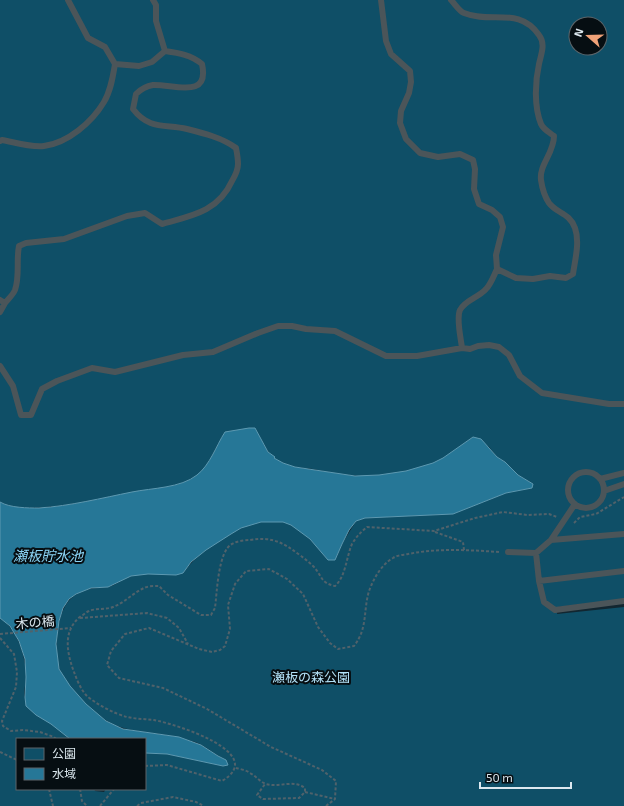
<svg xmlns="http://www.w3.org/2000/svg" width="624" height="806" font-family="'Exo 2','Noto Sans JP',sans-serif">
	<rect width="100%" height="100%" fill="#122630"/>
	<path fill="#0f4f67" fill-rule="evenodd" d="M0 0H624V599L558 607 557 614 624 607V806H0V618C18 630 26 656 26 677 26 683 23 693 25 698 32 713 39 715 51 723 57 728 63 734 70 739H17V789H94L95 791 104 792 106 789H145V753L167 754 223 766 226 760C217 756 209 749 200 744 194 741 187 740 180 738 156 731 129 734 107 721 91 711 65 686 59 668 55 655 56 642 58 629 60 616 64 603 75 595 87 587 95 589 107 587 116 586 123 578 131 576 147 571 167 573 183 573 202 547 256 509 290 524 305 531 317 547 328 560L337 556 342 544 356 521 365 518 453 514 506 493 532 488 533 484 518 475 505 462 497 457 489 447 473 437C461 445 446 458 433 464 417 470 396 474 379 475 357 478 334 473 313 469 303 468 292 467 283 463 274 460 268 453 264 444H218C212 455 206 470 195 477 176 488 154 488 133 492 103 498 26 517 0 502ZM576 24H600V48H576Z"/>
	<path fill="#267797" stroke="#5d99b1" d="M249 428H255L268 452 275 457 274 458 283 463 295 467 355 476 379 475 406 471 433 463 443 458 473 437 481 439 497 457 505 462 518 475 533 484 532 488 506 493 453 514 365 518 356 521 349 530 342 544 335 560H328L310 539 291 525 283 522H261L241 528 231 534 206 550 191 562 183 573 176 575 148 574 131 576 108 587 91 588 76 594 69 599 63 608 59 621 56 644 59 669 70 686 86 704 106 721 123 729 179 737 201 745 218 756 226 760 228 765 223 766 167 754 145 753V739H70L51 724 36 715 26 706 25 697 26 677 25 659 19 641 10 626 0 618V502C10 508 28 508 39 508 70 506 102 498 132 492 152 488 181 488 197 475 210 465 216 446 225 432Z"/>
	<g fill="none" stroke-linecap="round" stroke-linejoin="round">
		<path stroke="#50626b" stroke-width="2" stroke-dasharray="3 2" stroke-linecap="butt" d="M574 523 580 517 596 514 624 497
			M435 532 463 542 464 550
			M80 618 147 613 167 618 179 628 188 644
			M0 634 71 628
			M0 638 14 654 17 672 16 687 2 721 3 726 11 731 23 730 40 732 54 737 56 739
			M0 752 17 760
			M145 766 167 765 222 781C269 753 175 724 154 720 145 719 136 719 127 717 115 714 96 704 87 696 81 690 77 680 74 672 67 653 62 631 81 616 84 615 86 612 89 611 96 608 105 610 113 607 124 603 133 593 144 588 148 586 154 586 159 586L168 595 201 615H211L215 608C217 593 218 551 232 544 237 541 244 540 250 540 272 536 284 543 301 556 305 559 309 562 313 566 322 575 320 583 335 586 346 576 346 558 352 544 356 537 361 532 367 527L434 531 475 518 503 512 527 515 549 514 557 517
			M236 768C240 769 246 770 250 773 256 776 260 782 266 784 280 788 293 779 305 788V792L299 798 263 799 257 795 265 784
			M49 789 53 806
			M80 789 82 801 87 806
			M305 792 335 799
			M100 806 114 789
			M137 806 141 803 173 797 196 802 204 806
			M326 806 335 799 336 781 322 770 271 747 207 709 163 688 119 678 107 665 111 651 125 634 149 628 199 649 212 652 220 650 225 646 230 629 228 605 235 584 246 571 269 569 287 579 303 594 318 627 330 643 338 649 354 646C368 628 363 611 369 591 374 578 381 565 393 558 397 555 403 555 408 554 438 548 469 550 499 552"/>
		<path stroke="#4b5559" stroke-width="6" d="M381 0 386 41 391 54 410 71 411 82 409 93 401 111 400 123 406 139 420 153 438 157 460 154 473 160 475 169 474 189 479 204 492 210 500 217 503 227 496 255 497 269
			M451 0C455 4 459 11 464 13 491 24 519 6 539 35 546 44 541 54 539 64 535 82 534 107 541 124 543 129 550 133 554 136 554 153 539 165 541 180 542 187 545 197 549 203 556 213 570 213 575 228 580 242 575 260 573 274L566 278 550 276 533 279 516 278 497 269C494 275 491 284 486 289 478 298 465 300 460 310 456 318 461 339 462 348
			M115 64 139 66 152 62 165 51 156 21V5L153 0
			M0 141 2 140C12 142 34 148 44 146 68 143 92 122 104 102 111 90 113 76 115 64L105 47 88 38 68 0
			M0 300 5 303 0 312
			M5 303C8 299 13 295 15 290 20 276 16 260 19 246L26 243 64 239 127 216 145 213 162 224C191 216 218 212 232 181 235 176 238 169 238 164 238 159 237 153 236 148 223 138 203 133 187 129 165 124 149 130 133 109L136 94C140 90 147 86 153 85 173 84 210 100 202 64 191 55 179 53 165 51
			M0 366 13 386 21 415H31L42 389 57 381 92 368 115 372 183 355 213 352 258 333 278 326H292L306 329 335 331 386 356H417L462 348 470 349 478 346 489 345 499 347 509 355 520 376 542 393 609 404H624
			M568 490a18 18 0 1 1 36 0a18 18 0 1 1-36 0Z
			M600 479 624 473
			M604 491 624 484
			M551 540 624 534
			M508 552 536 553 551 540 575 504
			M536 553 539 581 544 602 555 610 624 601
			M539 581 624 571"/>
	</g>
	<g text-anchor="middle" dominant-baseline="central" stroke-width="4" stroke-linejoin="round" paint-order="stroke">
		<g font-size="13" fill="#dce8ef" stroke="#060e12">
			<text transform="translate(35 622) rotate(-5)">木の橋</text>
		</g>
		<g font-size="13" fill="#b3e2f8" stroke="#060e12">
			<text x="311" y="677">瀬板の森公園</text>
		</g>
		<g font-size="14" font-style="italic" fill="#8ad3f4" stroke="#060e12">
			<text x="48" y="555">瀬板貯水池</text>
		</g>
	</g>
	<rect x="16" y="738" width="130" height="52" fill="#060e12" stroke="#5c656a"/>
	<rect x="24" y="748" width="20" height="12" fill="#0f4f67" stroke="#5c656a"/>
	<text x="52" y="758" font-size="12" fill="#dce8ef">公園</text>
	<rect x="24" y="768" width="20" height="12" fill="#267797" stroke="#5c656a"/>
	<text x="52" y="778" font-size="12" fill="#dce8ef">水域</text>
	<g transform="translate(588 36) rotate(290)"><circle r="19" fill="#060e12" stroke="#5c656a"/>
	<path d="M0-3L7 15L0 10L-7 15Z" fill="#f0a278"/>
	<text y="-6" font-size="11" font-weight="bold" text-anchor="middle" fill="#dce8ef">N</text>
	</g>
	<path d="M480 782v6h91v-6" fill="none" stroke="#dce8ef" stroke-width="2"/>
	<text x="486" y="782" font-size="12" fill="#dce8ef" stroke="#060e12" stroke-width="3" paint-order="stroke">50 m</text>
</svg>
